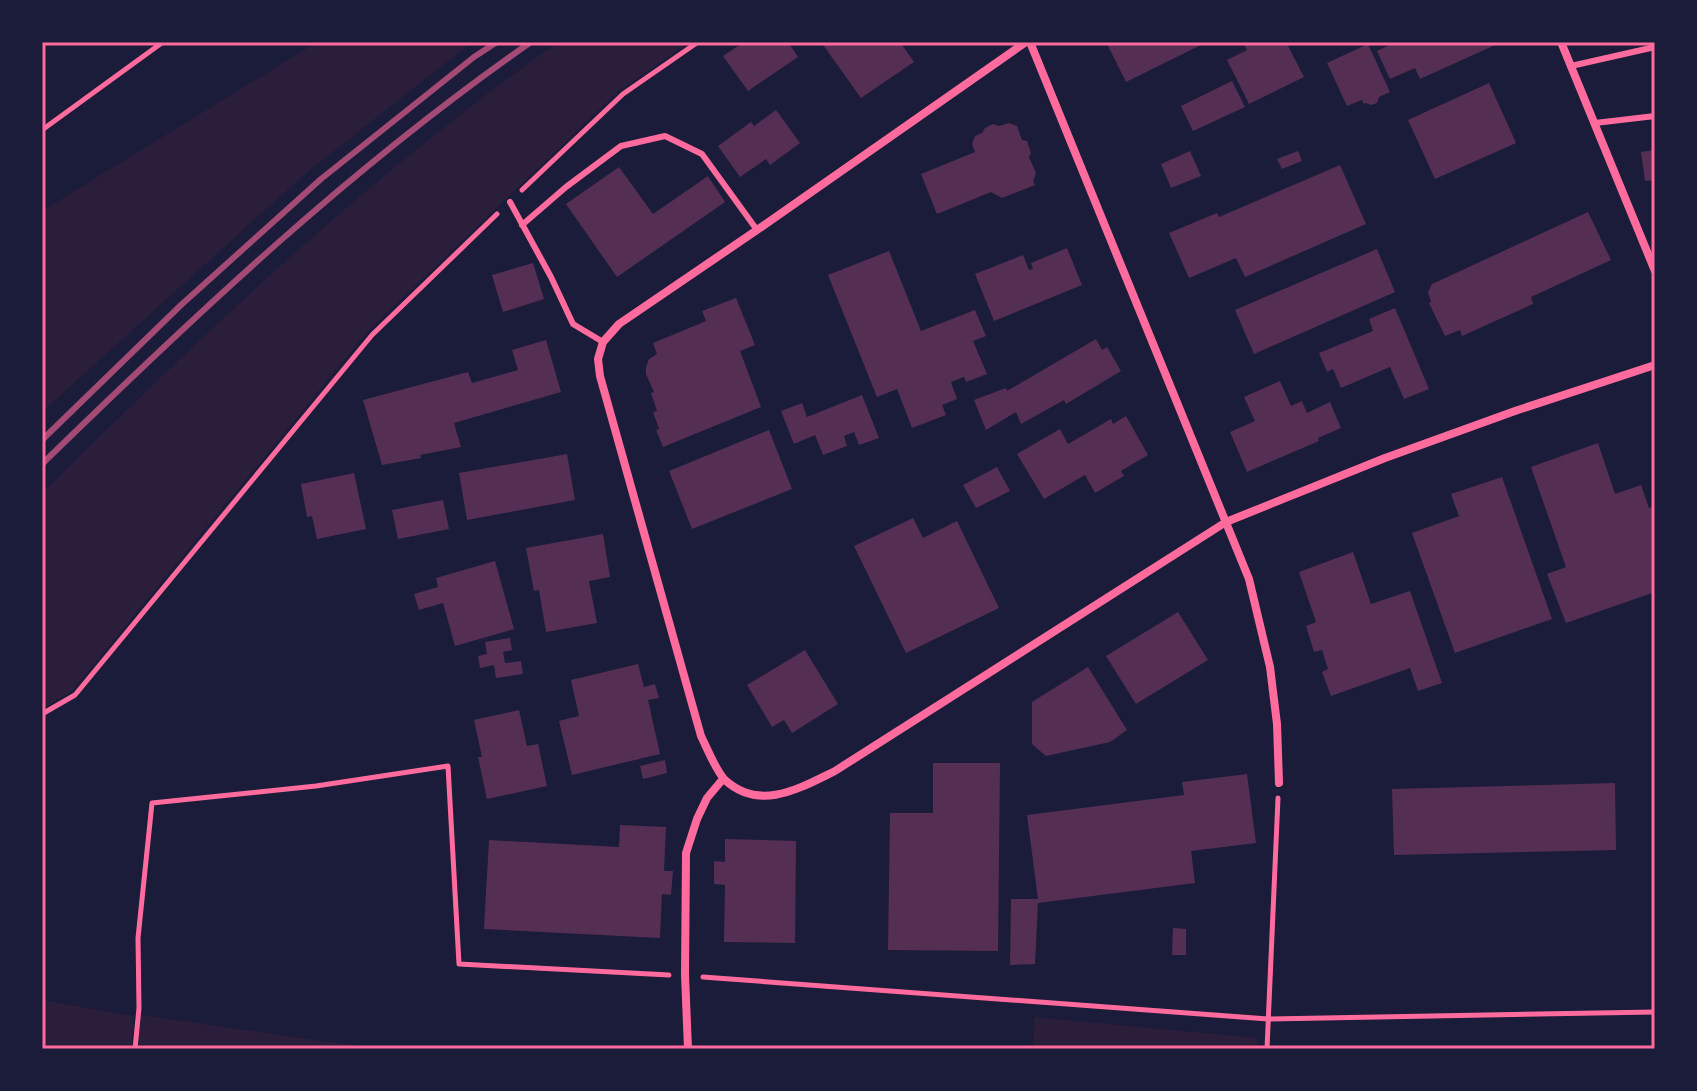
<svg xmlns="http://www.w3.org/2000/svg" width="1697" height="1091" font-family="Mulish,sans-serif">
	<rect width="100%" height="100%" fill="#1b1b3a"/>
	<path fill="#2a1e3b" d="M317 42H472L305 174 42 412V211Z
		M558 42H690L620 90 368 331 72 691 42 709V494C78 456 117 420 155 383 281 261 414 144 558 42Z
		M42 1000 134 1016 131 1049H42Z
		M140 1015 378 1049H138Z
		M1034 1017 1257 1038V1049H1033Z"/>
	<path fill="#542f53" d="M744 42H788L798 57 748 91 723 56Z
		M821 42H900L914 62 861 98Z
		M1106 42H1207L1126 82Z
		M1243 42H1286L1304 77 1249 104 1227 60 1247 50Z
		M1396 42H1502L1420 79 1415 68 1390 79 1377 51Z
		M1368 44 1390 92 1379 97 1377 103 1371 105 1366 103 1364 104 1362 100 1347 106 1327 63Z
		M1232 81 1245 107 1193 131 1181 106Z
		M1489 83 1516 143 1435 179 1408 120Z
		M776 110 800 143 770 165 766 159 740 177 718 146 751 122 754 126Z
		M1009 123 1017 126 1022 140 1027 141 1031 153 1029 157 1036 173 1033 182 1035 185 1002 198 991 192 937 214 921 174 975 152 972 144 975 136 982 133 985 128 993 124 999 126Z
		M1655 150V180L1645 181 1641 152Z
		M1190 151 1201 176 1171 188 1161 164Z
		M1298 151 1302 161 1282 169 1277 159Z
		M1340 165 1366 224 1245 277 1236 258 1189 278 1169 233 1217 213 1219 217Z
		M619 167 653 214 708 176 725 202 617 277 566 204Z
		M1588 212 1611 260 1531 297 1533 304 1462 336 1460 330 1445 336 1429 303 1431 302 1428 292 1432 284Z
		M1067 248 1082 285 994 321 975 274 1023 255 1029 270 1033 269 1031 263Z
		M1377 249 1395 292 1254 354 1235 310Z
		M889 251 921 331 975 310 986 336 973 341 987 374 966 382 964 377 951 382 957 399 942 405 946 415 912 428 897 389 877 397 828 275Z
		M533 263 544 299 503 312 492 275Z
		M736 298 755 345 740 351 761 407 663 447 656 430 659 429 653 412 657 411 651 393 654 392 646 374V367L649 359 657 354 653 343 706 321 702 311Z
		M1395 308 1429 389 1404 399 1390 367 1341 388 1333 369 1327 372 1319 353 1373 331 1369 319Z
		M1096 339 1102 350 1107 347 1121 371 1066 404 1064 400 1021 424 1016 412 986 430 974 400 1006 388 1007 391Z
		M546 340 561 392 454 423 461 447 420 455 421 458 382 465 363 400 468 372 472 383 518 370 512 350Z
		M1280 381 1291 406 1302 401 1307 413 1330 402 1341 428 1318 438 1319 441 1247 472 1230 432 1255 421 1244 397Z
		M862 395 879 438 859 445 854 432 844 436 847 446 823 455 815 435 794 444 781 411 802 403 807 417Z
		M1126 416 1148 455 1121 471 1124 476 1095 493 1085 475 1044 499 1017 454 1060 429 1068 444 1111 419 1113 424Z
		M769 430 792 489 692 529 669 471Z
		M1598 443 1615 494 1641 485 1649 508 1655 506V592L1566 623 1547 574 1566 567 1531 467Z
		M567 454 575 500 467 520 459 473Z
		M997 467 1010 491 976 508 963 485Z
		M354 473 366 529 317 539 312 516 307 517 301 484Z
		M1502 477 1552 619 1455 653 1412 533 1459 516 1451 494Z
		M443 500 449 529 398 539 392 510Z
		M913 518 923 538 957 521 999 608 906 653 854 546Z
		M603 534 610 577 589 581 597 623 546 632 539 590 534 591 526 548Z
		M1353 552 1371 604 1410 591 1442 683 1418 691 1410 668 1331 696 1322 672 1328 669 1322 650 1314 652 1306 626 1316 622 1299 572Z
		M495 561 514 629 455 646 443 603 419 610 414 594 438 587 436 578Z
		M1178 612 1208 660 1136 704 1106 656Z
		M510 638 512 650 503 652 505 663 521 661 523 674 496 678 494 665 480 668 478 656 487 654 485 642Z
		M805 650 838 704 792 733 784 720 772 727 747 685Z
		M638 664 644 687 655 684 659 698 648 700 660 754 572 775 559 721 579 716 571 680Z
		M1088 667 1127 730 1110 742 1046 756 1032 744V702Z
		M519 710 527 746 538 744 547 786 487 799 478 757H482L474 720Z
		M665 760 667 773 643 779 640 766Z
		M933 763H1000L998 951 888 950 890 813H933Z
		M1247 774 1256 843 1191 851 1195 883 1038 903 1035 964 1010 965 1011 899H1038L1027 815 1184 795 1182 782Z
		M1615 783 1616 850 1394 855 1392 789Z
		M620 825 666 827 664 871H673L671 895 662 894 660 938 484 929 489 840 619 847Z
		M725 839 796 841 795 943 724 942 725 885 714 884V861L725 862Z
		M1173 928 1186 929V955H1172Z"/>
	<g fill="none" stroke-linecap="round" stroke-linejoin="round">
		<path stroke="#ff6b9d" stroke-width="5" d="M42 130 163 42
			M522 190 623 94 698 42
			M42 714 75 695 372 335 497 214
			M703 977 1268 1019 1655 1012
			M135 1049 139 1008 138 938 152 803 316 786 448 766 459 964 669 975
			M1267 1049 1278 798"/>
		<path stroke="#ff6b9d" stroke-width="6" d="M1571 66 1655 47
			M1595 123 1655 116
			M510 202 551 277 573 324 603 342
			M522 225 566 187 621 146 665 136 702 154 757 230"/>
		<path stroke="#ff6b9d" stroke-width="8" d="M1026 42 757 230 619 324 603 342 598 359 600 376 701 736C707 748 716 771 725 780 760 812 800 788 835 771L1226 522 1385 458 1515 411 1655 365
			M1030 42 1249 579 1270 667 1277 724 1279 783
			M1561 42 1655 271
			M688 1049 685 975 686 853 697 819 707 798 723 779"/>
		<path stroke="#a44b75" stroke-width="6" d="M42 440 181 305 321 179 474 57 497 42
			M42 464C196 314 354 165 531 42"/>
	</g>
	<rect width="1697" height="1091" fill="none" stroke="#1b1b3a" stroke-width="88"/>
	<rect x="44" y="44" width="1609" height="1003" fill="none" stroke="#ff6b9d" stroke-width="3"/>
</svg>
